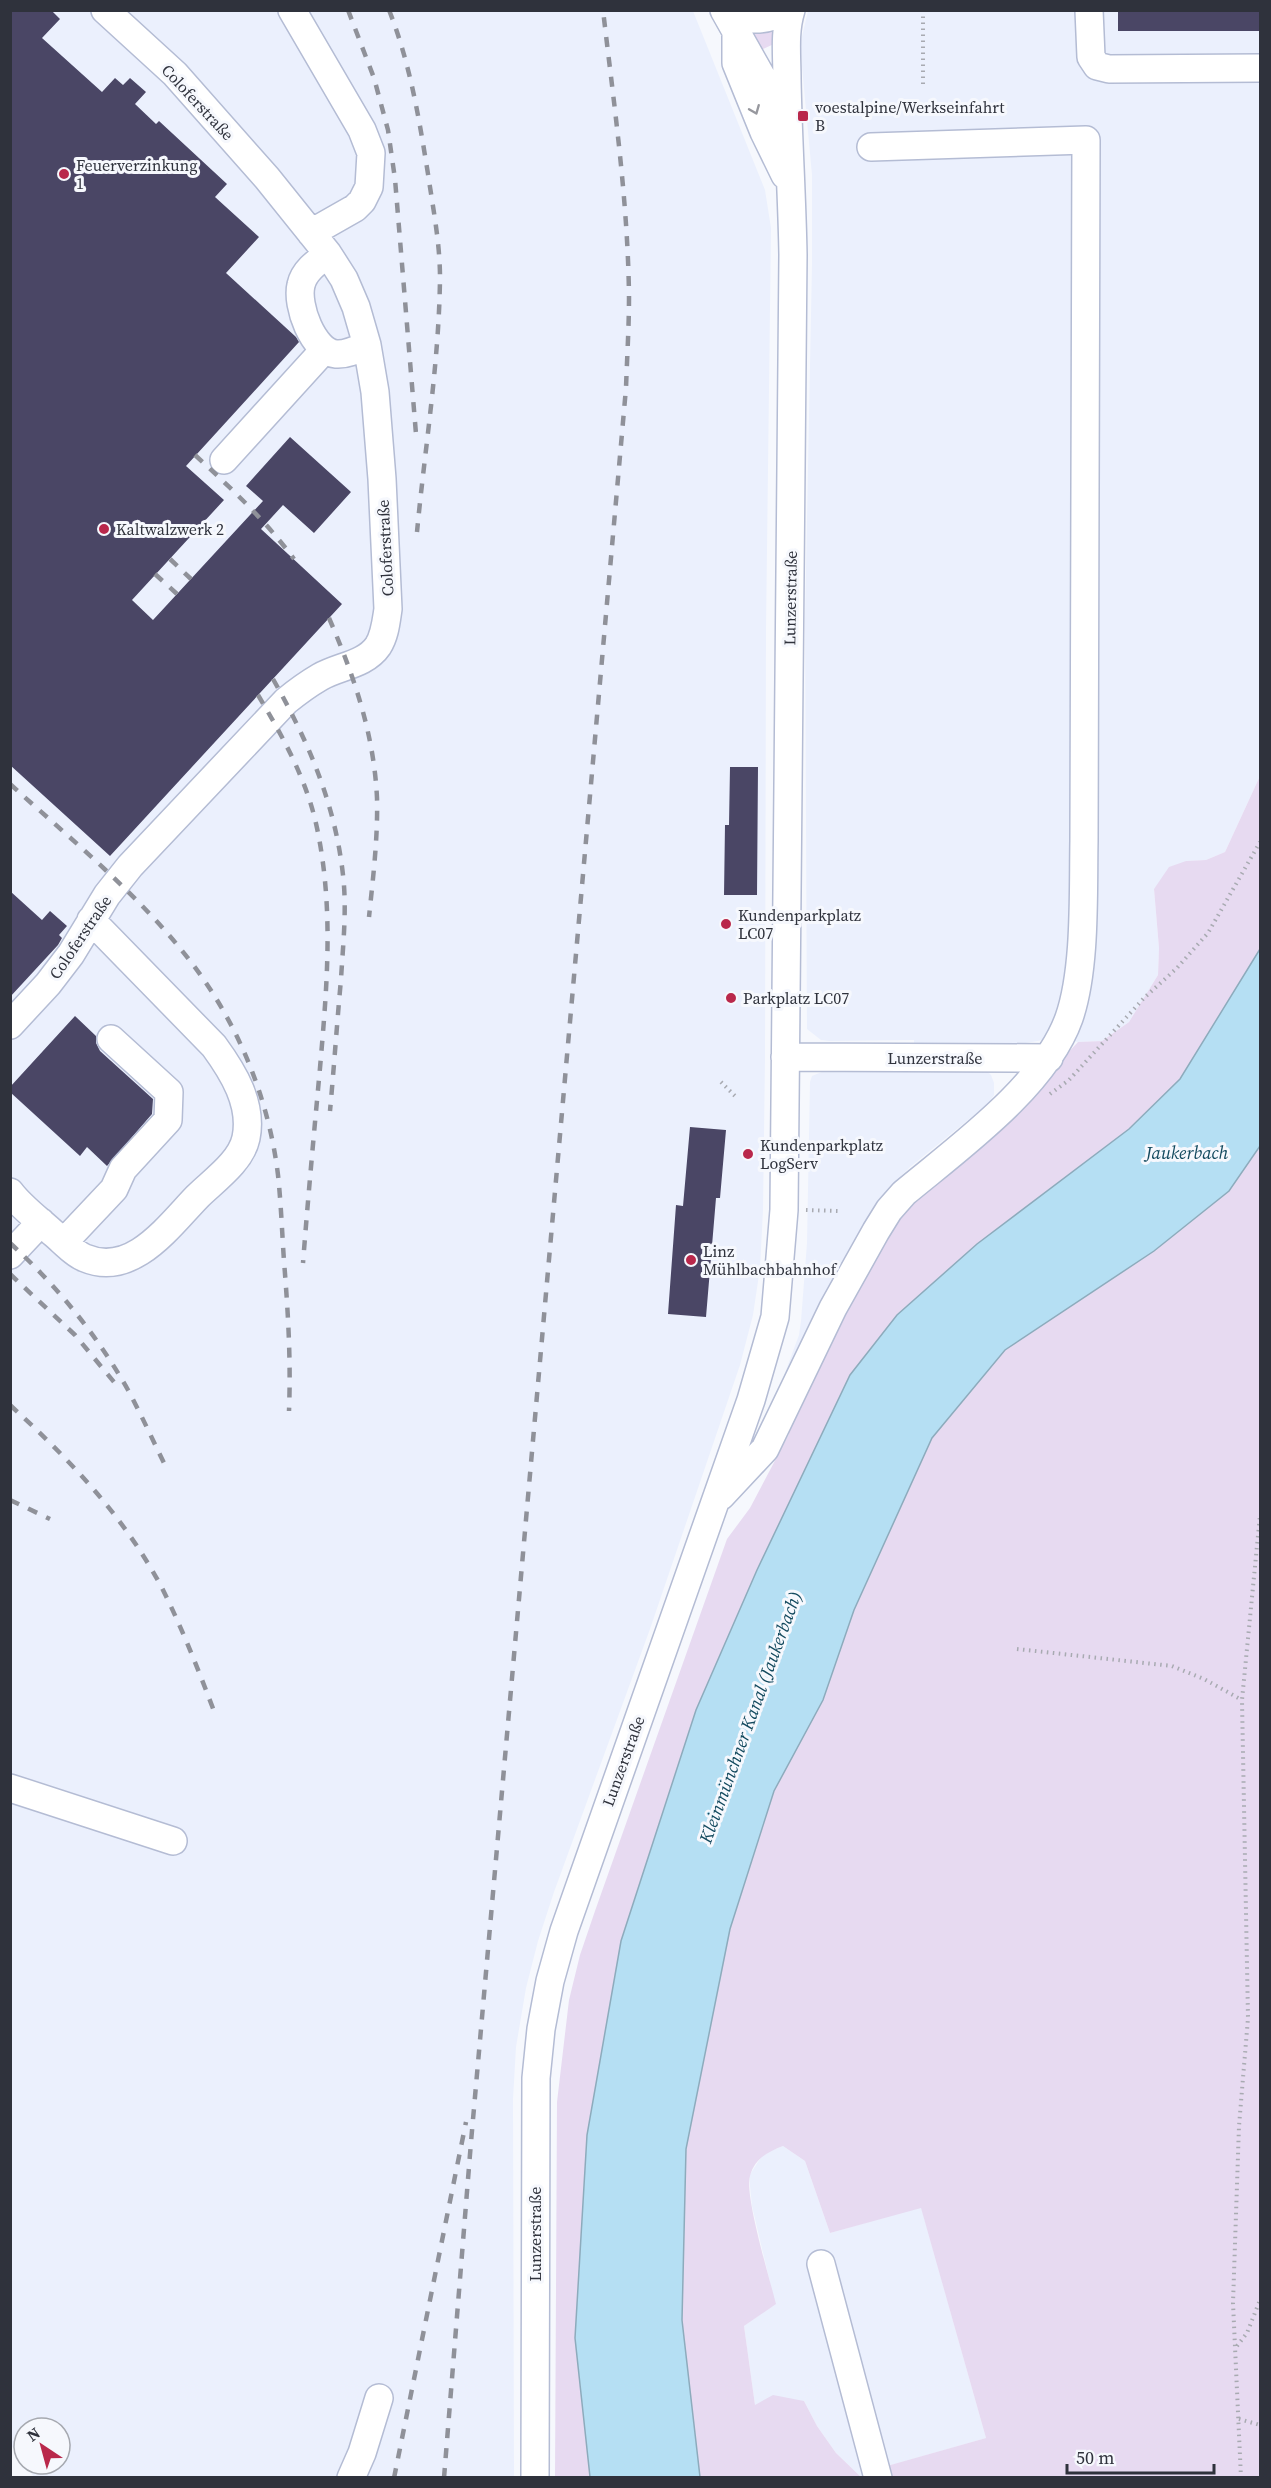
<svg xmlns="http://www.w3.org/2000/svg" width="1271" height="2488" font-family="'Source Serif 4',serif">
	<rect width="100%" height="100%" fill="#f6f8fd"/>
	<path fill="#ebf0fd" d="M10 11H693L765 190 771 228 766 630 765 1059 763 1210 760 1268 753 1315 740 1365 650 1629 554 1892 538 1941 526 1988 516 2047 513 2099 514 2477H34L24 2464H60V2428H24V2464L11 2445Z
		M808 11H1260V776L1225 852 1206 860 1186 861 1154 889 1159 948 1158 975 1129 1022 1102 1041 1078 1042 1049 1039 1008 1046 914 1049V1040L829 1041 821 1040 807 1029 805 620 812 264V175L800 45Z
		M985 1069 991 1075 994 1083V1095L989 1103 910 1167 878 1200 796 1355 771 1411 799 1335 801 1321 807 1243 810 1082 812 1076 824 1071Z
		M783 2146 805 2161 830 2233 921 2207 986 2438 888 2466 890 2477H861L836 2453 817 2426 804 2401 755 2405 744 2326 775 2304 752 2206 749 2176 763 2154Z"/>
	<path fill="#e7daf1" d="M774 28 776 43 759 51 750 31Z
		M1260 776V949L1180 1079 1130 1129 977 1244 897 1315 850 1375 757 1570 696 1710 621 1941 587 2135 575 2338 590 2477H555L557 2102 569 2000 580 1955 595 1911 727 1539 750 1508 789 1434 783 1429 868 1264 905 1208 1010 1115 1078 1042 1102 1041 1129 1022 1158 975 1159 948 1154 889 1169 867 1186 861 1206 860 1225 852Z
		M1260 1146V2477H890L887 2466 986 2438 921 2208 830 2233 805 2161 783 2146C768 2152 755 2158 750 2176 744 2194 770 2280 776 2304L744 2326 755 2405 773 2395 804 2401 817 2426 836 2453 861 2477 700 2478 682 2320 686 2149 730 1929 774 1791 823 1700 854 1610 932 1438 1005 1350 1154 1251 1229 1191Z"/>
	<path fill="#b5dff3" stroke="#8dabbc" stroke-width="1.5" d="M1260 949V1146L1229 1191 1154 1251 1005 1350 932 1438 854 1610 823 1700 774 1791 730 1929 686 2149 682 2320 700 2477H590L575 2338 587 2135 621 1941 696 1710 757 1570 850 1375 897 1315 977 1244 1129 1129 1180 1079Z"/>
	<path fill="#4a4665" d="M10 10H51L60 19 42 38 102 92 115 78 123 85 130 78 146 92 135 104 156 124 159 121 227 184 215 197 259 237 226 273 296 337 299 342 186 466 224 500 132 600 153 620 263 501 246 486 290 437 351 492 314 533 283 505 261 529 342 604 110 856 10 765Z
		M1118 10H1260V31H1118Z
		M730 767H758L757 895H724L725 825H729Z
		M10 891 42 920 50 911 67 926 59 935 62 938 58 945 10 997Z
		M75 1016 96 1036V1043L100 1051 153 1099 152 1114 107 1166 87 1147 80 1156 10 1092V1087Z
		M690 1127 726 1130 720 1198H716L706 1317 668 1314 676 1205 683 1206Z"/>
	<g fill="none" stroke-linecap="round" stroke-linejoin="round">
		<defs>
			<path id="minor" d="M292 10 362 130 371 153 369 187 362 201 355 208 311 233
				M724 10 764 81 782 127
				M727 10C746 22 766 22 785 10
				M1089 10 1091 57 1097 66 1109 69 1260 68
				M736 34V63L764 132 785 175
				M328 254C317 262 304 271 301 285 296 305 313 352 336 354 346 355 358 349 367 345
				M224 460 324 350
				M10 1025 48 984 71 954 107 895 130 866 286 701C297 692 308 684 320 677 339 666 365 665 378 646 385 635 386 622 388 609L382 479 375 392 367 345 356 307 344 279 328 254 267 178 175 74 105 10
				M785 1057 1049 1058
				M10 1192C21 1207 39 1220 53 1233 63 1241 74 1254 85 1258 132 1278 168 1227 197 1197 213 1181 241 1162 246 1138 253 1104 233 1072 214 1046L91 920
				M64 1242 114 1189 123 1169 168 1120 169 1092 111 1039
				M10 1255 41 1222
				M721 1496 765 1449 833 1308 876 1231 889 1210 904 1193C958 1148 1045 1086 1069 1018 1086 969 1083 893 1084 841L1086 140 871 147
				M10 1788 173 1841
				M821 2264 878 2478
				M351 2478 362 2453 379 2398
				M535 2478 536 2078 541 2029 550 1981 564 1931 751 1400 775 1317 784 1210 793 255C792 196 788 138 787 79 787 56 784 32 791 10"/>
		</defs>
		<use href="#minor" stroke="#b4bcd4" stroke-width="30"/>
		<path stroke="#a8aab1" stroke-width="4" stroke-dasharray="1.5 4.5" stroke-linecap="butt" d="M923 84V10
			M721 1082 737 1098
			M1050 1094 1069 1080 1144 998 1177 968 1208 933 1260 842
			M806 1210 838 1211
			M1017 1649 1172 1666 1204 1679 1242 1700
			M1237 2346 1247 2333 1260 2300
			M1239 2419 1260 2425
			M1241 2478 1233 2303 1239 2126 1248 2018 1242 1700 1260 1515"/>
		<use href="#minor" stroke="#fff" stroke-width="27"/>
		<path stroke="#8f9199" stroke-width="4.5" stroke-dasharray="10 10" stroke-linecap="butt" d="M348 10 374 78 388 130 395 179 416 434
			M389 10C410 63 419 118 428 174 433 208 440 243 440 278 439 363 425 447 417 532
			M195 455C231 488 265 520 294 559
			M170 559 191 579
			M155 574 177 594
			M329 618C354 676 374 734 377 798 378 838 373 878 369 917
			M273 679C308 741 335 803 343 875 347 909 343 945 341 979 337 1023 334 1067 330 1111
			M258 695C283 737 307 780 317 828 334 909 327 986 320 1068 314 1133 308 1198 303 1263
			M10 784C74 842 142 897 194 966 239 1026 269 1100 278 1175 281 1203 282 1232 284 1261 288 1311 291 1360 289 1411
			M10 1243C57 1286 97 1335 128 1390 142 1416 154 1443 167 1469
			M10 1274 75 1335 114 1382
			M10 1405C69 1459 124 1516 162 1588 182 1628 198 1669 214 1711
			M10 1500 50 1519
			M394 2478 466 2122
			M444 2478 471 2142 626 388C627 358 629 327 629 297 628 201 614 105 603 10"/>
	</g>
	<defs><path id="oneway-chevron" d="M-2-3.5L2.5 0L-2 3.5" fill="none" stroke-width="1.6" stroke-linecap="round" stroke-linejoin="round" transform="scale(1.5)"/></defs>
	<use stroke="#97989e" href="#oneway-chevron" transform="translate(755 110) rotate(68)"/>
	<g fill="#b9284b" stroke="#f6f8fd" stroke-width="2">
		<rect x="797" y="110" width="12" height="12" rx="3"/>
		<circle cx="64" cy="174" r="6"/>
		<circle cx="104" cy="529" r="6"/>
		<circle cx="726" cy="924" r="6"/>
		<circle cx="731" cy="998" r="6"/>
		<circle cx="748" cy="1154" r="6"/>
		<circle cx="691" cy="1260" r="6"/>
	</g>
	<g text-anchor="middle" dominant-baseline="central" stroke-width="6" stroke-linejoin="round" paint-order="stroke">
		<g font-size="16" fill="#2f323c" stroke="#f6f8fd">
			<text transform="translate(198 102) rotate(47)">Coloferstraße</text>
			<text transform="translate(385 548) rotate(-93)">Coloferstraße</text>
			<text transform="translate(790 598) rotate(-89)">Lunzerstraße</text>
			<text transform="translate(80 937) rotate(-56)">Coloferstraße</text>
			<text x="935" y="1058">Lunzerstraße</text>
			<text transform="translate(623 1761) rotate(-70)">Lunzerstraße</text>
			<text transform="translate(535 2234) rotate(-90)">Lunzerstraße</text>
		</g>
		<g font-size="16" fill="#2f323c" stroke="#f6f8fd" text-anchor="start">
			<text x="815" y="107">voestalpine/Werkseinfahrt<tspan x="815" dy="18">B</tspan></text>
			<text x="76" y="165">Feuerverzinkung<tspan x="76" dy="18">1</tspan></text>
			<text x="116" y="529">Kaltwalzwerk 2</text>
			<text x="738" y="915">Kundenparkplatz<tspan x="738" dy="18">LC07</tspan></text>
			<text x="743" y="998">Parkplatz LC07</text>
			<text x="760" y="1145">Kundenparkplatz<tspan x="760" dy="18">LogServ</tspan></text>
			<text x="703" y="1251">Linz<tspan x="703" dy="18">Mühlbachbahnhof</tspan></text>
		</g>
		<g font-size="18" font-style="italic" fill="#12495e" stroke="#f6f8fd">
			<text x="1187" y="1152">Jaukerbach</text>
			<text transform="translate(750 1717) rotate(-70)">Kleinmünchner Kanal (Jaukerbach)</text>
		</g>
	</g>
	<rect width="1271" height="2488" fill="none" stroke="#2f323c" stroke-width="24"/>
	<g transform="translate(42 2446) rotate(324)"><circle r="28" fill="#f6f8fd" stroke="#a6a9b0" stroke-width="1.5"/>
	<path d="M0-4.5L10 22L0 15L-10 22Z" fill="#b9284b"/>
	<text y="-9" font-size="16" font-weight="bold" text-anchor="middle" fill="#2f323c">N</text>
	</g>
	<path d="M1067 2464v9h147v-9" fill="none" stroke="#2f323c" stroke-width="3"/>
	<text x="1076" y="2464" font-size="18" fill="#2f323c" stroke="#f6f8fd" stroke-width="4.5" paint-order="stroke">50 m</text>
</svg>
